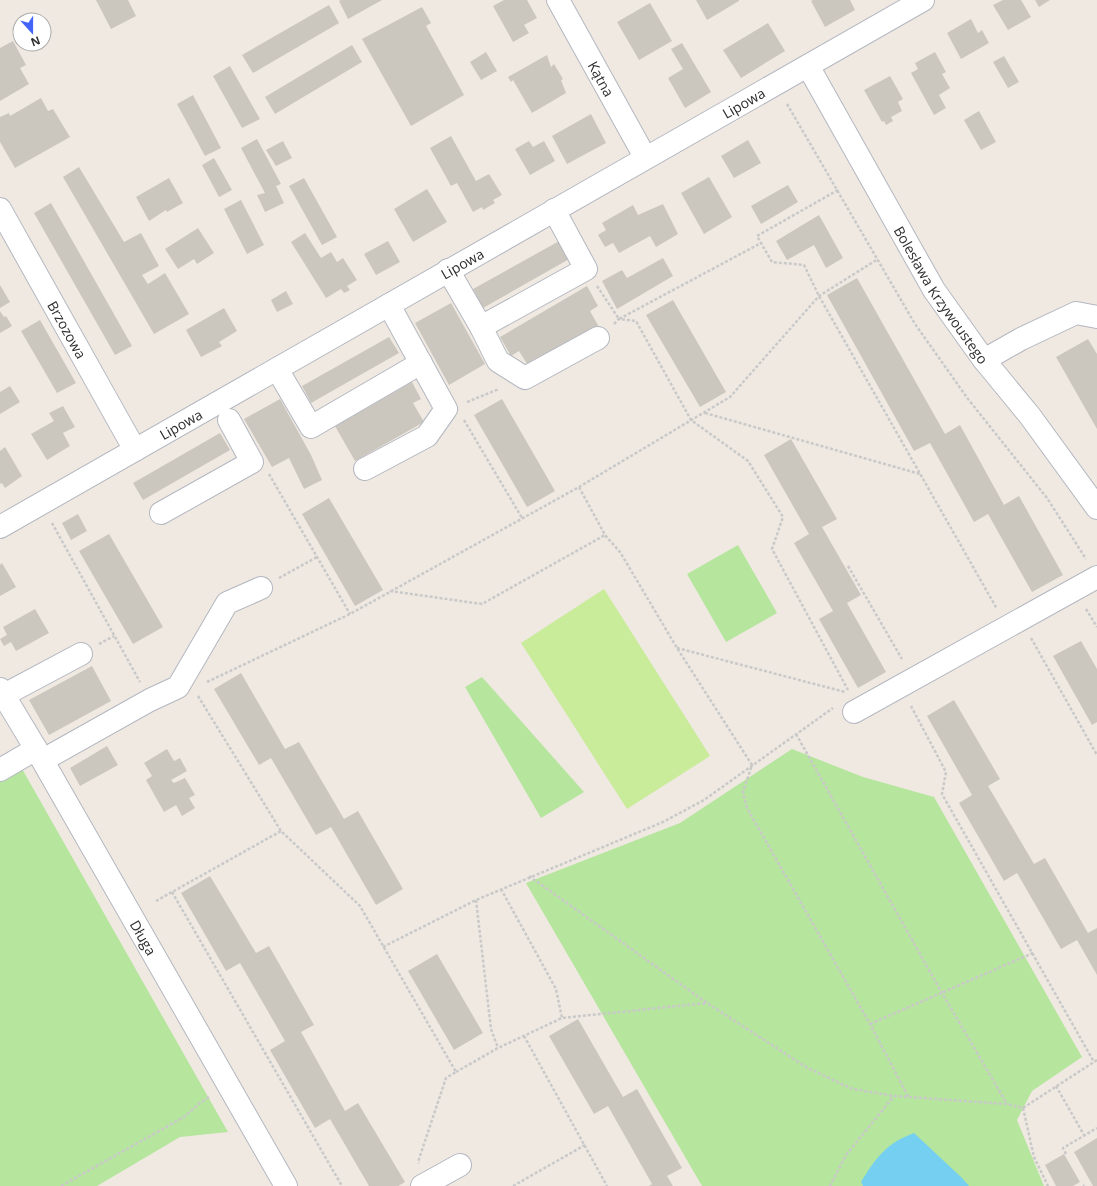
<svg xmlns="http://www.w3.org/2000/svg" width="1097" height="1186" font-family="'Open Sans',sans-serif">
	<rect width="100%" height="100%" fill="#efe9e1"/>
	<path fill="#b6e59e" d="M738 545 777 613 726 642 687 574Z
		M482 677 584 792 541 818 465 687Z
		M792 749 863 777 934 797 1082 1057 1032 1091 1017 1120 1044 1186H702L526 883 680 823Z
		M21 767 228 1132 180 1137 97 1186H0V779Z"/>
	<path fill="#c9ec9a" d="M604 589 710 756 627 809 521 643Z"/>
	<path fill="#75cff0" d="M914 1133 962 1178 969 1186H863L861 1182C876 1157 887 1143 914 1133Z"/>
	<path fill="#cbc7bf" d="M96 0H128L136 16 111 29Z
		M341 0H382L348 19 339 1Z
		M504 0H527L537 18 524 25 529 33 513 42 493 6Z
		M696 0H739V1L707 20Z
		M813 0H850L855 10 825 27 811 1Z
		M1003 0H1021L1031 17 1008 30 993 5Z
		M1035 0H1050L1039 7Z
		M650 3 672 41 639 60 617 22Z
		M329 5 339 23 253 73 242 55Z
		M422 7 431 23 426 26 464 95 411 126 362 39Z
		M971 19 978 33 982 30 989 43 961 59 947 33Z
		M768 23 785 51 741 78 723 50Z
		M13 41 26 65 20 68 29 84 0 101V48Z
		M682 43 711 92 685 108 668 78 683 69 671 49Z
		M352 45 362 62 275 114 265 97Z
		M486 52 497 71 481 80 470 62Z
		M935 52 946 72 942 74 950 88 939 95 946 108 934 115 911 73 918 69 915 63Z
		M547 55 551 67 554 64 563 79 561 80 566 93 532 113 513 80 511 82 508 77Z
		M1004 56 1019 82 1008 88 993 62Z
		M230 66 260 119 242 128 213 76Z
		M890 76 903 99 898 102 902 111 891 117 893 121 886 125 884 121 882 122 864 90Z
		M193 95 221 148 205 156 177 104Z
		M41 98 48 111 53 109 70 137 15 168 0 142V117L9 113 10 116Z
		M979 111 996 142 981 150 964 120Z
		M591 114 606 143 567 164 552 136Z
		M451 136 476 181 489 174 502 195 493 200 495 203 483 210 482 207 473 212 457 183 451 186 430 148Z
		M257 139 281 184 276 186 284 203 265 212 257 195 265 193 241 148Z
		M748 140 761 163 734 178 721 156Z
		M283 141 292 158 276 166 266 150Z
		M529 141 533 147 544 141 555 161 530 175 515 149Z
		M214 158 232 190 219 197 202 165Z
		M79 167 124 242 141 233 159 266 142 275 148 284 165 273 189 314 154 334 63 177Z
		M709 177 732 217 704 234 681 193Z
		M169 178 183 203 167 212 166 210 149 221 136 197Z
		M304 178 337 237 322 245 289 186Z
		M788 185 798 202 761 224 751 206Z
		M427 189 447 222 413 242 394 209Z
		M241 200 264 245 247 254 224 209Z
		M51 203 132 346 115 355 34 213Z
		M663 204 678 234 656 247 650 236 619 253 613 243 605 247 598 235 606 230 602 223 633 205 638 215Z
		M819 215 843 258 826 268 814 245 787 260 776 241Z
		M198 228 214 253 197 264 194 259 178 269 165 249Z
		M305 233 321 258 331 252 337 262 343 258 357 280 347 286 350 290 344 293 341 289 326 298 291 242Z
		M561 240 571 258 483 308 473 289Z
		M388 241 400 262 376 275 364 254Z
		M663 258 673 276 617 309 602 281 622 270 627 278Z
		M857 278 945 434 960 425 1004 505 1019 496 1063 575 1032 592 988 514 974 522 930 443 914 451 827 295Z
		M0 285 10 302 0 308Z
		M587 286 598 306 590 311 599 327 529 367 519 351 511 356 500 337Z
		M286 291 293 304 277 312 271 300Z
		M673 300 726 392 700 407 646 315Z
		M451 303 485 364 449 385 415 323Z
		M224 308 237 331 219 342 222 346 201 357 186 330Z
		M0 311 4 317 6 316 12 326 0 333Z
		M40 320 76 383 57 393 21 331Z
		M389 337 399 353 311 403 302 386Z
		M1088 339 1097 354V429L1056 357Z
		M412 382 421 399 413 403 424 422 355 461 335 426Z
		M10 386 20 402 0 414V392Z
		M280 399 311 455 322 480 304 489 289 458 272 467 244 419Z
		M502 399 555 491 527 507 474 415Z
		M63 406 75 427 63 433 70 446 47 460 31 434 54 421 49 413Z
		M220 433 230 450 143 500 133 483Z
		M791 439 837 519 822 527 861 595 847 603 886 672 858 688 819 619 833 611 794 543 809 534 764 455Z
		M5 447 22 476 5 488 2 483 0 484V451Z
		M329 498 383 590 355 606 302 514Z
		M78 514 87 531 71 540 62 523Z
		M109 534 163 627 133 644 79 551Z
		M2 563 16 587 0 596V565Z
		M35 609 49 633 16 651 11 642 4 646 0 639 7 635 3 627Z
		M1081 641 1097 669V722L1092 725 1053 656Z
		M92 666 111 701 49 735 29 700Z
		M241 673 285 749 299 742 344 819 358 811 403 889 376 905 331 827 316 835 271 758 259 765 214 689Z
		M954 700 1000 779 988 786 1034 864 1045 858 1088 933 1097 928V975L1077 940 1061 949 1017 873 1004 881 959 803 972 795 927 716Z
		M107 746 118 765 80 786 70 768Z
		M167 749 174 761 180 758 187 771 171 780 174 783 185 778 195 795 189 798 195 808 182 816 176 805 164 812 146 780 152 776 144 763Z
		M210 876 256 953 269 946 314 1025 301 1032 345 1111 358 1103 405 1182 398 1186H369L330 1119 315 1128 270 1050 285 1041 240 963 226 971 181 893Z
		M437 954 483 1033 454 1050 408 971Z
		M578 1019 623 1097 637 1089 682 1168 667 1176 673 1186H649L652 1184 608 1106 594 1114 549 1036Z
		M1097 1138V1186H1093L1074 1152Z
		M1064 1154 1080 1182 1073 1186H1056L1045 1165Z"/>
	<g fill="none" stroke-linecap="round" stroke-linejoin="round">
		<defs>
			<g id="minor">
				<path id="s1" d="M558 0 645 157"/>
				<path id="s2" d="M808 66 934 290 984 360 1030 416 1097 508"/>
				<path id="s3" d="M0 209 135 450"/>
				<path d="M448 270 481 327 586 269 554 210"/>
				<path d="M481 327 498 361 525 378 598 338"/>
				<path d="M984 360 1021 339 1076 313 1097 317"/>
				<path d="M277 369 311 427 421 363"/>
				<path d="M365 469 427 436 446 409 389 305"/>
				<path d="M161 513 252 462 229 420"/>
				<path id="s4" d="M0 527 923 0"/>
				<path id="s5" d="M0 689 36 749 286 1186"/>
				<path d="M4 695 81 654"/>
				<path d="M854 712 1097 577"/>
				<path d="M43 760 150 700 178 687 227 603 261 588"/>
				<path d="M0 770 36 749"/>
				<path d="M422 1186 460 1165"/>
			</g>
		</defs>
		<use href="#minor" stroke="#b4b7c1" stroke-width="24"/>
		<path stroke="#c9c9c9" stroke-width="2.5" stroke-dasharray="3 2" stroke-linecap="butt" d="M787 104 915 324 968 399 1047 498 1086 559
			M838 190 757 236 772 262 804 265 819 296 997 609
			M597 286 619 319 761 243
			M614 324 619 319 636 321 691 420 748 461 783 517 772 549 848 690
			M467 402 499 389
			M705 413 920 474
			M464 420 522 518
			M269 474 350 614
			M579 487 605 535 620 552 677 648 752 765 743 792 747 808 870 1024 908 1096
			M52 523 140 682
			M848 566 902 659
			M279 578 317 557
			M390 591 482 604 605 535
			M1086 609 1097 627
			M1031 638 1097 755
			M99 644 114 636
			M677 648 845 692
			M207 682 350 614 579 487 730 397 819 296 878 259
			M198 696 281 831 360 906 456 1072 446 1078 418 1162 419 1163
			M911 706 946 772 942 794 1094 1062
			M796 734 942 993 1007 1104
			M529 876 707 1003 806 1067 835 1081 853 1089 894 1096 1007 1104 1023 1108 1097 1060
			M501 889 556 989 562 1018
			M172 892 342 1186
			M476 900 491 1029 498 1048
			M156 901 281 831
			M383 947 476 900 663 822 704 800 833 708
			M870 1024 1033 953
			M524 1036 607 1186
			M456 1072 498 1048 562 1018 707 1003
			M1056 1086 1084 1135
			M1023 1108 1034 1157 1048 1186
			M1066 1154 1063 1148 1097 1128
			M1083 1185 1084 1186
			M61 1186 184 1117 200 1103 209 1097
			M513 1186 585 1145
			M830 1186 846 1155 894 1096"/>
		<use href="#minor" stroke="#fff" stroke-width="22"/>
	</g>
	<g text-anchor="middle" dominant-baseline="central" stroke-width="3" stroke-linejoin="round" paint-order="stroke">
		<g font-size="14" fill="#2e2e2e" stroke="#fff">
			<text stroke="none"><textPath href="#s1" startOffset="90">Kątna</textPath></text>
			<text stroke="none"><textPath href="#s4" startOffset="856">Lipowa</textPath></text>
			<text stroke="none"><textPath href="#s4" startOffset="532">Lipowa</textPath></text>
			<text stroke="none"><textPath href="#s2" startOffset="265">Bolesława Krzywoustego</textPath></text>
			<text stroke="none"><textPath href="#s3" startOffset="138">Brzozowa</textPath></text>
			<text stroke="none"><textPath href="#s4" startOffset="208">Lipowa</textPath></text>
			<text stroke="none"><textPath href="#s5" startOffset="287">Długa</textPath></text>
		</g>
	</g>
	<g transform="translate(32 32) rotate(159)"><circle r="19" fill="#ffffff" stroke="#ababab"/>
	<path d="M0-3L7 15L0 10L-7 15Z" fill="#4264fb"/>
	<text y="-6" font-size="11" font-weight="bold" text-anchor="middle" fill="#2e2e2e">N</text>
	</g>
</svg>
